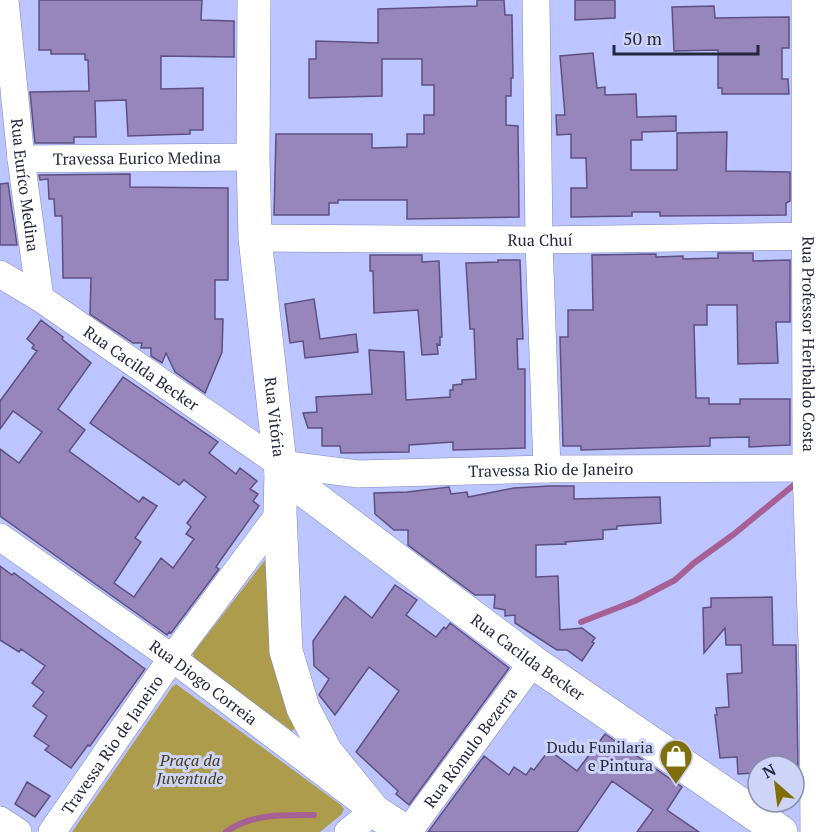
<svg xmlns="http://www.w3.org/2000/svg" width="824" height="832" font-family="'PT Serif',serif">
	<rect width="100%" height="100%" fill="#bcc5ff"/>
	<path fill="#ad9c4c" d="M265 560 268 562 288 710 295 728 292 731 194 659 193 653Z
		M176 684 341 805 344 809 341 815 320 832H72L172 687Z"/>
	<g fill="none" stroke-linecap="round" stroke-linejoin="round">
		<path stroke="#a66094" stroke-width="6" d="M581 622 635 601 675 580 694 563 734 534 795 484
			M226 832C252 813 284 815 314 815"/>
	</g>
	<path fill="#9686bc" stroke="#5e4f81" stroke-width="1.5" d="M39 0H202L201 20 234 21V57L161 56V89L203 88V130H190V134L128 136 126 100 95 101 96 137H74V143H35L30 92 89 91 88 60H85V54H51V50H39Z
		M477 0H504L505 15H512L513 78H511V96H506V125L518 126 519 217 407 219V200H338V203H329V215H274L276 134H372V148L407 147V134H424V115H434V85H422V59H382V96L309 98V59H316V41L378 43V9L477 6Z
		M575 0H615V18L575 20Z
		M714 6 715 18 789 17V48H782V79H788L789 94H722V88H718V50L674 51 672 7Z
		M593 53 597 88 605 87V95L636 94 637 117 676 116V131L642 132V140H631V170H677V133L727 132 726 171 790 172V201L786 203V215L660 216V212H632V216L571 217V188H587L586 158H571V134L557 135 556 115H565L560 56Z
		M130 174V187L228 188V280H215V319H223L222 352 205 393 175 372 166 353 162 363 151 356V348H141L142 343H133L90 314 91 278H63L62 216H55L54 199H49L48 179 40 180 39 175Z
		M8 183 17 245H0V184Z
		M718 253H753V261L790 260V322H776L778 363 738 364 737 305H707V325H694L696 398H709V404H740V399H790V445L749 447V437L710 438V446L581 450V446H563L560 337H568V310H593L592 255 656 254V257L683 256V259L718 258Z
		M370 255H422V262L439 261 442 337H440V345L437 344 438 354 422 355 418 310 374 313 373 271H370Z
		M498 260H520L523 339H517L518 369H525V448L453 450V442L409 445V452L341 453 340 446H322V428H308L303 413 317 412 316 397 372 394 369 350 404 352 406 400 450 397V390H453V385L462 384V380L476 379 474 329H470L466 263 498 262Z
		M314 299 320 339 356 334 358 352 305 358 303 341 290 343 285 304Z
		M41 320 63 337 62 339 91 363 58 409 85 430 69 451 139 502 143 497 157 506 135 538 141 542 114 583 134 597 161 558 173 568 194 539 186 534 191 527 187 523 206 497 184 480 179 485 90 423 123 377 218 442 209 453 236 474 240 468 257 481 250 489 258 494 253 501 259 506 222 558 216 567 219 569 171 633 169 632 167 635 0 516V449L19 463 42 432 13 411 0 429V401L37 351 32 348 34 345 27 339Z
		M549 486H574V499L660 497 661 523 617 526V529L603 530V539L565 542 566 544 536 545V577L558 576 560 630 582 628 595 638 592 642 594 643 582 661 567 650H557L515 623V615L505 616V610L494 608 495 595H475L408 545V530H394L375 514 374 493 407 492 449 487 451 494 467 492 468 497 514 488Z
		M0 566 12 575 14 573 145 669 90 746 88 745 71 768 45 750 49 746 34 736 47 716 33 706 44 692 32 683 45 666 21 649 19 652 0 640Z
		M395 585 417 600 406 615 436 637 444 627 446 629 450 623 509 668 409 805 396 794 398 791 356 752 399 691 369 667 335 715 319 695 329 679 314 666 313 641 345 596 372 618Z
		M772 597 773 645H796L798 766H756V773L738 774 737 757 720 758 715 715H717L716 708 729 707 727 674 742 673 741 645H726L725 628 704 653 703 608 711 607V598Z
		M605 734 682 787 667 810 699 832H637L653 810 612 781 577 832H428L484 756 509 775 514 767 526 775 531 768 534 770 549 750 577 771Z
		M27 782 50 796 35 817 15 804Z"/>
	<g fill="none" stroke-linecap="round" stroke-linejoin="round">
		<defs>
			<g id="minor">
				<path id="s1" d="M5 0 21 159 40 298"/>
				<path d="M536 0 539 240 547 469"/>
				<path id="s2" d="M21 159 253 157"/>
				<path id="s3" d="M255 238 539 240 824 236"/>
				<path id="s4" d="M0 274 40 298 280 464 358 474 547 469 824 468"/>
				<path id="s5" d="M0 537 172 658 374 811 348 832"/>
				<path d="M0 820 18 832"/>
				<path id="s6" d="M52 832 172 658 280 513"/>
				<path id="s7" d="M408 832 533 662"/>
			</g>
			<g id="major">
				<path id="s8" d="M254 0 253 157 255 238 281 473 280 513 286 651 303 708 326 752 374 811 406 832"/>
				<path id="s9" d="M808 0 809 469 816 671 817 832"/>
				<path id="s10" d="M281 473 533 662 781 832"/>
			</g>
		</defs>
		<use href="#minor" stroke="#7f86bd" stroke-width="28"/>
		<use href="#major" stroke="#7f86bd" stroke-width="34"/>
		<use href="#minor" stroke="#fff" stroke-width="27"/>
		<use href="#major" stroke="#fff" stroke-width="33"/>
	</g>
	<defs>
		<symbol id="shop-pin" viewBox="-11 -11 22 30"><path d="M0 17L-7.5 6A9.5 9.5 0 1 1 7.5 6Z" fill="#806e0b" stroke="#ced4f7"/><path d="M-5-2.5h2.3a2.7 3.5 0 0 1 5.4 0H5L5.5 6h-11ZM-1.5-2.5h3a1.5 2.3 0 0 0-3 0Z" fill="#fff"/></symbol>
	</defs>
	<g fill-rule="evenodd">
		<use href="#shop-pin" x="657" y="737" width="38" height="52"/>
	</g>
	<g text-anchor="middle" dominant-baseline="central" stroke-width="6" stroke-linejoin="round" paint-order="stroke">
		<g font-size="16" fill="#24273d" stroke="#ced4f7">
			<text stroke="none"><textPath href="#s2" startOffset="116">Travessa Eurico Medina</textPath></text>
			<text stroke="none"><textPath href="#s1" startOffset="186">Rua Euríco Medina</textPath></text>
			<text stroke="none"><textPath href="#s3" startOffset="285">Rua Chuí</textPath></text>
			<text stroke="none"><textPath href="#s9" startOffset="344">Rua Professor Heribaldo Costa</textPath></text>
			<text stroke="none"><textPath href="#s4" startOffset="170">Rua Cacilda Becker</textPath></text>
			<text stroke="none"><textPath href="#s8" startOffset="418">Rua Vitória</textPath></text>
			<text stroke="none"><textPath href="#s4" startOffset="610">Travessa Rio de Janeiro</textPath></text>
			<text stroke="none"><textPath href="#s10" startOffset="308">Rua Cacilda Becker</textPath></text>
			<text stroke="none"><textPath href="#s5" startOffset="250">Rua Diogo Correia</textPath></text>
			<text stroke="none"><textPath href="#s6" startOffset="106">Travessa Rio de Janeiro</textPath></text>
			<text stroke="none"><textPath href="#s7" startOffset="105">Rua Rômulo Bezerra</textPath></text>
		</g>
		<g font-size="16" fill="#24273d" stroke="#ced4f7" text-anchor="end">
			<text x="653" y="747">Dudu Funilaria<tspan x="653" dy="18">e Pintura</tspan></text>
		</g>
		<g font-size="16" font-style="italic" fill="#443c15" stroke="#ced4f7">
			<text x="190" y="760">Praça da<tspan x="190" dy="18">Juventude</tspan></text>
		</g>
	</g>
	<g transform="translate(776 784) rotate(332)"><circle r="28" fill="#ced4f7" stroke="#8a8fad" stroke-width="1.5"/>
	<path d="M0-4.5L10 22L0 15L-10 22Z" fill="#806e0b"/>
	<text y="-9" font-size="16" font-weight="bold" text-anchor="middle" fill="#24273d">N</text>
	</g>
	<path d="M614 45v9h144v-9" fill="none" stroke="#24273d" stroke-width="3"/>
	<text x="623" y="45" font-size="18" fill="#24273d" stroke="#ced4f7" stroke-width="4.5" paint-order="stroke">50 m</text>
</svg>
